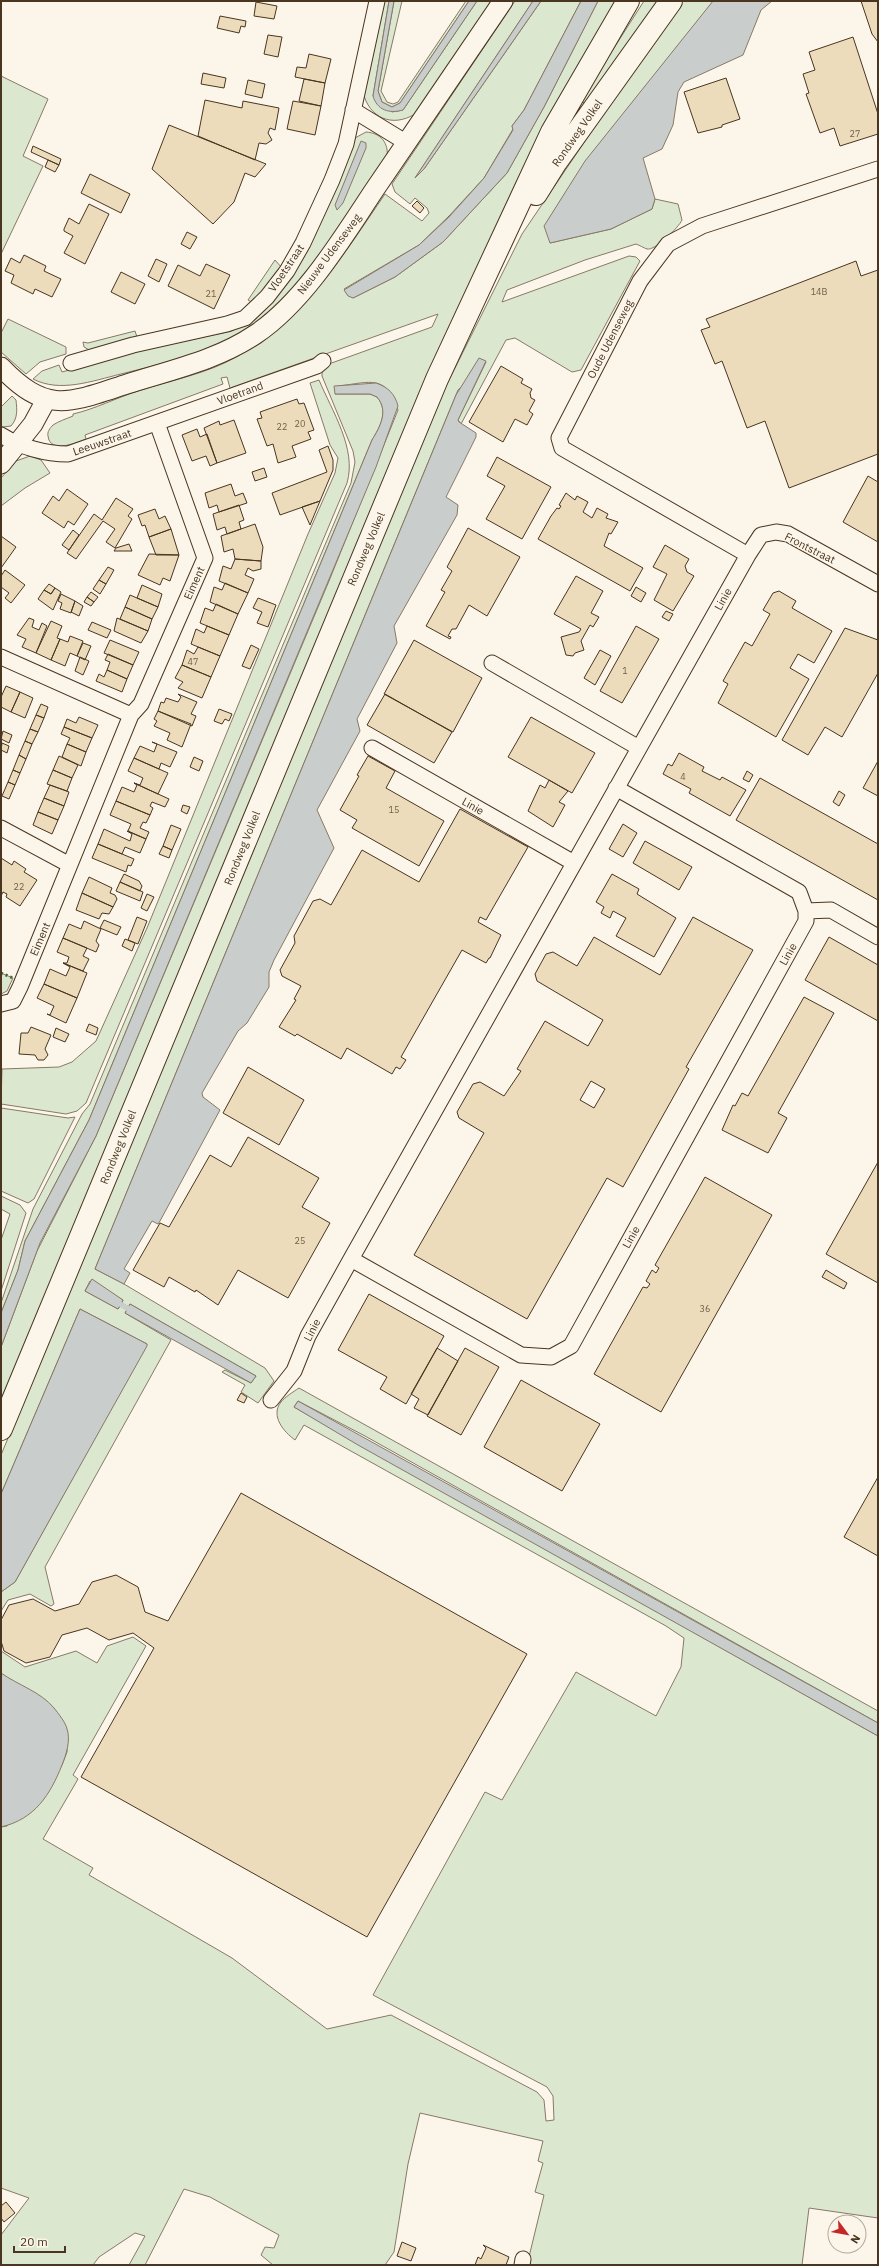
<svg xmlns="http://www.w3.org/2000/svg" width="879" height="2266" font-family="'IBM Plex Sans',sans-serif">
	<rect width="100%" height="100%" fill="#fbf6e9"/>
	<path fill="#dce7d0" stroke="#887966" d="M381 1H389L373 96 392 112 403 110 477 1H491L415 114C392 128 369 118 363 92Z
		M394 1H402L381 91 387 102 393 104 398 102 466 1H469L400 103 392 107 382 102 378 91Z
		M515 1H533L415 178 424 169 541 1H581L524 110 512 126 513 129 484 178 449 216 419 245 344 289 353 298 395 277 443 242 507 173 544 107 598 1H623L493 235 426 379 1 1404V1347L37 1251 96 1136 329 581 398 410C386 374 371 382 339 386L335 394H370L377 397C389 411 380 427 372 440L89 1120 25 1241 18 1270 1 1313V1303L33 1209 82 1114 90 1104 351 483 355 462 353 451 322 376V370L326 365 432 327 438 314 230 388 227 377 221 378 223 384 85 435 86 439C76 443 50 454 48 436 47 432 50 428 53 425 59 421 66 419 73 416V414C95 409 116 398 138 391 171 380 207 374 238 356 305 319 343 255 385 194L422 221 429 213 427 208 415 198 410 204 395 192 392 184Z
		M644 1H664L587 104 580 101Z
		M680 1H720L550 243 611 229 652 209 655 199 678 204 682 220C679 227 655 251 647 249 644 248 639 245 636 244L585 260 507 290 502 302 629 256 636 257 640 261 581 370 572 372 515 338 506 340 461 424 458 420 486 362 458 390 95 1269 124 1284 265 1368 274 1381 258 1403 241 1392 245 1385 222 1372 225 1370 251 1383 256 1376 130 1304 129 1307 122 1303 123 1300 90 1281 85 1291 118 1309 120 1306 127 1310 125 1313 171 1340 45 1567 54 1604 51 1606 30 1594 8 1600 1 1611V1592L15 1582 147 1344 80 1309 1 1494V1455L445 388 522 234Z
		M1 76 48 99 23 156 43 166 1 254Z
		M366 132C381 133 389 143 387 158 353 208 300 298 249 329 209 352 165 363 121 374 92 381 60 393 33 379L42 371 59 365 62 372 147 349 232 331 261 312 355 138Z
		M275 260 282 268 253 303 248 300Z
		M8 319 66 347V354L40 362 26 374 1 352V333Z
		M135 331 137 337 91 351 84 347 83 342 88 343Z
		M319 380C332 411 357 449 347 483L86 1103 77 1111 66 1114 1 1104 2 1069 59 1067 72 1062 96 1041 147 928 308 534 335 473 338 458 330 445 310 383Z
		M12 396 16 400C17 410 18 418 11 426L3 427 1 425V407Z
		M30 456 41 460 50 473 25 488 1 506V478L16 461Z
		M1 973 13 978 7 991 1 994Z
		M1 1108 68 1118 75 1117 34 1199 28 1203 1 1191Z
		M1 1196 20 1205 26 1213 1 1291V1240L10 1214 1 1209Z
		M299 1388 878 1711V1723L365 1436 298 1401 294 1407 878 1736V2218L809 2208 802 2265H527L544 2195 535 2192 543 2163 538 2161 543 2141 420 2113 408 2164 394 2252 385 2265H273L261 2255 265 2247 274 2248 279 2235 210 2197 184 2189 145 2265H129L145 2236 135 2233 99 2257 93 2265H1V2235L29 2198 1 2188V1827L7 1826 62 1765 67 1752V1742L1 1673V1651L25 1667 76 1651 97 1663 107 1646 133 1637 146 1646 73 1775 78 1779 43 1839 93 1868 89 1875 232 1958 327 2029 391 2015 537 2092 544 2100 546 2121 554 2120 553 2096 547 2087 373 1995 485 1792 502 1800 576 1672 656 1716 681 1667 684 1638 666 1626 304 1425 295 1440C284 1432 270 1416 281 1402 285 1397 293 1392 299 1388Z"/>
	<path fill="#c9cecd" stroke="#887966" d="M389 1H394L378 91 382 102 392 107 400 103 469 1H477L403 110C389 114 377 110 373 96Z
		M533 1H541L424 169 415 178Z
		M581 1H598L544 107 507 173 443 242 395 277 353 298 348 296 344 290 419 245 449 217 484 178 513 130 512 126 524 110Z
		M713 1H772L761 10 743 55 684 82 678 92 673 125 662 149 643 158 655 199 652 209 611 229 550 243 544 226 585 161Z
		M361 141 366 143V148L343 203 337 210 335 205Z
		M479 358 486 361 458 420 459 422 476 433V437L446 497 458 505 457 515 394 626 397 643 357 719 360 731 317 810 334 848 274 960 269 972V987L247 1023 238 1031 202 1093 203 1097 220 1110 160 1221 158 1224 152 1221 124 1269 130 1273 124 1284 95 1269 456 395Z
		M376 383C388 387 395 394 398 406L376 467 96 1136 40 1243 1 1347V1313L18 1270 25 1241 89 1120 372 440C380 427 389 411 377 397L370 394H335L334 386Z
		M92 1279 123 1300 118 1309 85 1291Z
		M130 1304 256 1376 251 1383 125 1313Z
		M80 1309 147 1344V1346L15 1582 1 1592V1494Z
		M298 1401 878 1723V1736L358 1445 294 1407Z
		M1 1673C18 1685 41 1692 54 1708 58 1713 66 1723 67 1729 71 1740 66 1755 62 1765 50 1795 35 1819 1 1827Z"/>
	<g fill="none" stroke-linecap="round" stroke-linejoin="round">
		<path stroke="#c9cecd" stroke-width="5" d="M115 1301 132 1311"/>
	</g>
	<path fill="#ecdcbc" stroke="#4a3520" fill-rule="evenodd" d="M861 1H878V42L872 34Z
		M256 2 277 6 274 19 254 16Z
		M220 16 246 21 245 27 241 26 239 33 217 28Z
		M268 35 282 37 278 57 264 54Z
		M853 37 878 114V134L840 146 834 128 820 133 806 94 809 93 803 74 815 70 809 52Z
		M309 54 331 59 325 83 295 77 297 67 306 68Z
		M203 73 226 78 224 88 201 84Z
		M726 78 740 119 722 125V127L698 133 684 92Z
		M304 79 325 83 321 106 299 101Z
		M248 80 265 84 262 98 245 94Z
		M205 100 242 108 243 101 279 108 275 130 270 128 268 133 272 140 266 144 259 143 255 160 198 136Z
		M293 101 321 106 315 135 287 129Z
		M169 125 266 164 255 177 245 173 234 202 213 224 152 169Z
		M33 146 61 159 59 165 31 152Z
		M48 160 59 165 55 172 45 167Z
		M90 174 130 194 121 213 81 193Z
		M417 201 424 208 420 213 412 206Z
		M89 204 109 214 85 264 64 253 73 236 64 231V229L69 218 79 224Z
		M187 232 197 237 190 249 181 244Z
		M24 255 46 266 44 271 61 279 52 297 35 289 33 294 11 283 14 275 5 271 11 258 20 263Z
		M156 259 167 264 159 282 148 276Z
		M856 261 861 276 878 270V454L789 488 765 421 747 428 722 361 715 364 701 330 710 327 706 319Z
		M206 264 230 275 214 309 168 286 178 265 200 276Z
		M121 272 145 284 135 304 111 292Z
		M501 366 523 379 521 383 532 389 530 393 531 398 535 400 529 411 533 414 527 425 515 419 503 442 469 422Z
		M297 399 299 404 304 403 314 430 308 432 311 439 292 446 296 457 278 463 273 444 267 446 257 419 262 418 260 412Z
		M234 420 246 453 217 463 204 428 219 421 220 425Z
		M197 429 200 437 207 434 217 463 210 466 206 456 192 461 182 435Z
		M328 446 333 460V470L320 501 280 515 272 493 327 472 319 450Z
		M497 457 551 487 522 539 486 519 505 486 487 476Z
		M264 468 267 477 255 481 252 472Z
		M868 476 878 482V542L843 522Z
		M231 484 235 496 243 493 247 503 219 512 217 505 209 508 205 493Z
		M67 489 88 504 74 525 68 521 64 528 42 513 53 496 59 501Z
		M566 493 575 500 577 496 588 502 583 512 592 518 597 508 608 514 606 518 618 522 611 534 609 533 604 546 643 568 630 591 538 539 551 516 557 508 559 509 561 506 559 505Z
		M116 498 133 509 128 516 132 519 115 548 106 542 115 529 103 521 76 559 67 553 94 514 102 520Z
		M320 501 310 525 302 507Z
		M239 505 244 520 239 522 241 529 227 534 225 527 217 530 213 514Z
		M155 509 159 519 165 516 171 529 149 537 145 525 142 526 138 515Z
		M255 524 263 547 261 561 235 559 233 549 224 552 221 536Z
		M468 528 520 557 487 616 469 605 456 629H452L448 636 451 637 450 639 426 626 445 592 441 590 452 571 447 567Z
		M171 529 179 555H156L149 537Z
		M73 530 79 535 69 550 62 545Z
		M1 536 16 547 1 568Z
		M129 544 132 551H114L116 548Z
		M665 545 689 559 685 566 687 572 694 576 673 611 654 600 667 574 653 567Z
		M149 554 179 555 170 581 163 578 160 585 138 575Z
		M235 559 261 561V569L253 571 248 568 245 575 254 579 248 593 219 581 223 566 231 569Z
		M108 567 114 570 106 584 99 580Z
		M5 570 25 585 11 603 5 598 9 593 1 587V576Z
		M576 576 603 591 591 613 599 617 593 627 590 625 581 641 584 650 575 653 573 656 566 655 561 637 579 632 581 629 554 614Z
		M99 580 106 584 100 594 93 589Z
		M225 583 248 593 238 614 210 602 214 587 222 590Z
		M49 584 55 588 51 594 44 590Z
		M142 585 162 594 158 607 137 598Z
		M636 587 646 593 641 602 631 596Z
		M55 588 61 592 53 610 38 599 44 590 51 594Z
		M779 591 796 601 792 608 832 631 814 663 798 654 790 668 809 679 776 737 718 703 728 684 723 681 745 642 752 646 770 614 763 610 773 593Z
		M91 592 98 597 94 602 87 597Z
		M61 594 75 601 71 613 60 609 62 603 58 601Z
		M130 595 158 607 152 619 125 607Z
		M87 597 94 602 91 606 84 602Z
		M258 598 276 605 268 627 257 623 262 612 253 608Z
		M75 601 83 606 79 616 71 612Z
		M216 604 238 614 229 635 200 623 205 608 213 611Z
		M125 607 152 619 148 631 120 619Z
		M666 611 673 614 669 621 662 617Z
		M29 618 34 620 32 627 39 630 42 623 47 626 36 653 22 647 26 639 17 635Z
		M117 618 148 631 141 643 114 631Z
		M51 621 62 626 57 638 60 639 51 660 36 653Z
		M92 622 111 630 107 638 88 630Z
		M207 626 229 635 220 656 191 644 196 629 204 633Z
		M636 626 659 639 622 703 600 691Z
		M845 628 878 640V673L842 737 825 727 808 755 782 740Z
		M70 636 83 641 77 656 70 653 65 666 51 660 60 639 68 642Z
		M110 640 139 652 133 665 104 653Z
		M414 640 482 678 453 732 384 694Z
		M83 643 91 646 85 660 77 656Z
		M251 645 259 649 250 669 242 666Z
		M198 647 220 656 211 677 182 665 187 650 194 654Z
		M600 650 611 656 595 685 584 678Z
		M108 654 133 665 127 679 107 670 110 662 105 660Z
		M80 657 89 661 83 675 75 671Z
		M182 665 211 677 202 698 178 688 183 682 175 678Z
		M107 670 127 679 122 692 96 681 99 674 104 677Z
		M6 686 20 692 11 712 1 707V697Z
		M20 692 33 698 25 718 11 712Z
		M178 694 197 702 191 714 196 716 192 726 158 711 161 702 164 703 166 698 178 702 181 697Z
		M385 694 452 732 434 763 367 725Z
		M41 704 48 707 44 718 36 715Z
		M219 709 232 714 229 721 225 719 222 724 214 721Z
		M158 711 191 724 182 747 167 740 170 733 154 726 157 721 154 719Z
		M36 715 44 718 38 732 30 729Z
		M79 717 98 725 92 738 64 727 67 719 76 723Z
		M531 717 595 753 572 793 508 757Z
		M64 727 92 738 86 752 67 744 70 738 61 734Z
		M30 729 38 732 32 744 25 741Z
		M3 731 12 735 9 743 1 739Z
		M25 741 32 744 26 759 19 755Z
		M152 742 177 752 170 767 161 763 159 769 134 758 140 746 154 752 157 744Z
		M2 743 9 746 7 753 1 750Z
		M67 744 86 752 81 766 62 757Z
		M679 753 704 767 702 771 720 780 722 777 746 790 730 816 689 793 691 789 663 774 668 764 672 766Z
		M19 755 26 759 20 773 13 770Z
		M59 756 78 765 72 778 53 770Z
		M368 756 395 771 386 788 444 821 419 866 352 828 357 820 340 810 359 776 357 775Z
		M194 757 203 761 199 771 190 767Z
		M134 758 168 773 158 794 134 783 140 785 143 778 128 771Z
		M878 761V796L863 788Z
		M13 770 20 773 15 785 8 782Z
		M53 770 72 778 67 791 47 784Z
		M747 771 753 775 749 782 743 779Z
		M760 778 878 844V900L736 820Z
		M549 780 568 791 559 802 565 805 553 827 528 811 540 785 545 788Z
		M8 782 15 785 9 799 2 796Z
		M134 783 169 799 165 807 152 802 150 806 153 808 150 815 116 801 122 787 134 792 137 785Z
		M50 785 69 792 64 806 44 798Z
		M839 791 845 795 839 806 833 802Z
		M44 798 64 806 58 820 38 812Z
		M116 801 150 815 146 823 143 822 140 828 149 832 146 839 128 831 131 824 110 815Z
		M183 805 190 807 187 814 181 811Z
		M460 809 528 847 486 920 480 917 478 922 501 935 490 958H489L486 963 462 950 401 1057 406 1060 400 1069 396 1067 392 1074 347 1048 341 1059 297 1034 295 1036 279 1027 296 1000 294 999 301 986 282 976 280 970 295 943 294 936 313 901 320 899 331 905 362 850 419 882Z
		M38 812 58 820 52 834 33 825Z
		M623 824 637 833 623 857 609 849Z
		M171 825 181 829 172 850 163 846Z
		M104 829 130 841 132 834 127 831 146 839 140 853 125 847 122 854 98 844Z
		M645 841 692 867 679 890 633 863Z
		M98 844 134 859 131 866 128 865 126 872 92 858Z
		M163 846 172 850 169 858 159 854Z
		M1 858 12 865 14 861 26 869 24 872 37 880 20 906 6 897 7 894 3 892 1 896Z
		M124 874 139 881 142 886 140 891 120 882Z
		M612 874 639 889 637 894 676 918 654 957 616 936 626 918 613 911 610 918 601 913 604 907 596 902Z
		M89 877 112 888 110 893 115 895 117 899 113 907 82 893Z
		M120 882 143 892 140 901 116 891Z
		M82 893 113 907 109 914 102 913 99 919 76 910Z
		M147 894 154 897 147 911 141 908Z
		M137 917 147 921 138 944 128 940Z
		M693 917 753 950 686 1067 689 1069 623 1187 607 1178 527 1319 414 1255 484 1133 459 1118 457 1112 473 1084 480 1082 504 1096 521 1071 517 1069 545 1021 588 1046 603 1020 537 981 535 974 546 954 553 952 577 966 594 937 660 975ZM591 1081 605 1089 594 1108 580 1100Z
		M104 920 121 927 117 935 100 928Z
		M84 921 101 929 96 941 99 945 96 952 63 938 69 924 81 929Z
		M829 937 878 965V1021L805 980Z
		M63 938 87 948 83 956 89 959 83 971 63 963H67L69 957 57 952Z
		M125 939 135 943 132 951 122 946Z
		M63 963 87 973 77 998 44 984 50 969 66 976 70 967Z
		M44 984 77 998 66 1023 47 1014 50 1015 54 1006 37 998Z
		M804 997 834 1013 778 1113 787 1118 768 1153 722 1130 733 1105 735 1106 742 1093 748 1096Z
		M89 1024 98 1028 96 1035 86 1031Z
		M31 1027 51 1035 45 1049 48 1055 44 1060H38L35 1055 19 1054 21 1033H28Z
		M56 1028 69 1034 65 1042 53 1037Z
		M248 1067 304 1100 279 1145 223 1113Z
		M248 1137 319 1178 302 1207 330 1223 288 1298 238 1270 218 1305 196 1290 195 1292 169 1277 164 1287 133 1270 160 1223 169 1227 210 1155 231 1167Z
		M878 1162V1283L826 1254Z
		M705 1177 772 1215 661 1412 594 1374 643 1287 647 1288 650 1284 646 1281 652 1270 656 1273 659 1268 655 1265Z
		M826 1270 847 1283 844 1289 822 1277Z
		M369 1294 444 1336 406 1404 380 1389 387 1377 338 1350Z
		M437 1348 458 1361 428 1415 414 1408 419 1399 411 1394Z
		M465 1348 499 1367 461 1435 427 1416Z
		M521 1380 600 1424 562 1491 484 1447Z
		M241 1393 247 1397 244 1403 237 1400Z
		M878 1477V1556L844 1537Z
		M241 1493 527 1654 367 1937 81 1777 154 1648 133 1633 109 1640 87 1628 62 1635 50 1657 26 1663 4 1651 1 1641V1620L9 1605 33 1599 55 1611 79 1604 92 1582 116 1575 138 1587 145 1612 168 1621Z
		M6 2202 15 2213 4 2222 1 2218V2206Z
		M402 2242 416 2248 411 2261 397 2256Z
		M483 2245 509 2257 506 2265H475L478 2257 481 2259 486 2248Z"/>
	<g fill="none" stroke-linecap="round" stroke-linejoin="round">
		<defs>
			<path id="minor" d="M353 110 407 143
				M71 363 133 345 227 324 245 318 267 297 287 271 303 243 332 180 346 144 377 1
				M1 435C20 447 46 454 68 454L317 366 323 361
				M748 555 562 448 559 438 640 281 668 244 702 226 878 169
				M1 657 131 715
				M492 663 639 748
				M372 748 574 863
				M1 828 68 864
				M806 911 831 910 878 937
				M1 1004 13 1001 20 987 131 715 141 704 205 558 157 423
				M351 1259 521 1355 551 1357 571 1346 806 921V911L799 892 616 788
				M271 1400 294 1371 308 1336 351 1259 748 555 761 535 776 532 788 534 878 584
				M522 2265 523 2259"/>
			<path id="tertiary" d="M1 367C47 415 69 403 127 384 171 370 218 360 256 334 305 301 343 237 375 189 418 126 460 64 503 1
				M1 464 33 424 46 400"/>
			<path id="primary" d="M536 194 556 162 671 1
				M1 1429 437 379 552 132 628 1"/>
		</defs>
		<use href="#minor" stroke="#4a3520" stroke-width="17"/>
		<use href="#tertiary" stroke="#4a3520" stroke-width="21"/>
		<use href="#primary" stroke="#4a3520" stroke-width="24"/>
		<use href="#minor" stroke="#fbf6e9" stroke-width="15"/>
		<use href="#tertiary" stroke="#fbf6e9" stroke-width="19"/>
		<use href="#primary" stroke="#fbf6e9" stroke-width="22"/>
		<path stroke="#436837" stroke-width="3" stroke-dasharray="2 3" stroke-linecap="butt" d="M1 973 13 978"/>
	</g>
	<g text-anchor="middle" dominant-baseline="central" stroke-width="3" stroke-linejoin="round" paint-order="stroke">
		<g font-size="9" fill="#725f47">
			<text x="855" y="133">27</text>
			<text x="819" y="291">14B</text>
			<text x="211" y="293">21</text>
			<text x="300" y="423">20</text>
			<text x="282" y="426">22</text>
			<text x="193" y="661">47</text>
			<text x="625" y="670">1</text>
			<text x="683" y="776">4</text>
			<text x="394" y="809">15</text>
			<text x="19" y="886">22</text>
			<text x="300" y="1240">25</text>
			<text x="705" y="1308">36</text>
		</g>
		<g font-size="11" fill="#4a3520" stroke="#fbf6e9">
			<text transform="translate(577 133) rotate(-55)">Rondweg Volkel</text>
			<text transform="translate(329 254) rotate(-53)">Nieuwe Udenseweg</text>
			<text transform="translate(286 268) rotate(-56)">Vloetstraat</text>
			<text transform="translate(610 339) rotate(-63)">Oude Udenseweg</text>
			<text transform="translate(240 393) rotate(-20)">Vloetrand</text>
			<text transform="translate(102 442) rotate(-19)">Leeuwstraat</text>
			<text transform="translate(810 548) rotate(27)">Frontstraat</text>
			<text transform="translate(366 549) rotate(-67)">Rondweg Volkel</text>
			<text transform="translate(194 583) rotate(-66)">Eiment</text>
			<text transform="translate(723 599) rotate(-61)">Linie</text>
			<text transform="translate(473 806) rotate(30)">Linie</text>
			<text transform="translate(242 848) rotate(-68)">Rondweg Volkel</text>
			<text transform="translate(40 939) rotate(-67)">Eiment</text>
			<text transform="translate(788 954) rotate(-61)">Linie</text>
			<text transform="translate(118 1147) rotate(-68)">Rondweg Volkel</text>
			<text transform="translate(631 1237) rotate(-61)">Linie</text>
			<text transform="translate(312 1330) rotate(-63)">Linie</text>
		</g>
	</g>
	<rect width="879" height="2266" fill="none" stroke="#4a3520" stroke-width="4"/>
	<g transform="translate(847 2234) rotate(122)"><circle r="19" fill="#fbf6e9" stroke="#b4a999"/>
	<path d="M0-3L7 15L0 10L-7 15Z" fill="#c62828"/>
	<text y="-6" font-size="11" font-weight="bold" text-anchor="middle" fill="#4a3520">N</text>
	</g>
	<path d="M14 2246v6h51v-6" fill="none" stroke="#4a3520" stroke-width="2"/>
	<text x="20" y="2246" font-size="12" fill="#4a3520" stroke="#fbf6e9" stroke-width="3" paint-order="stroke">20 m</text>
</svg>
